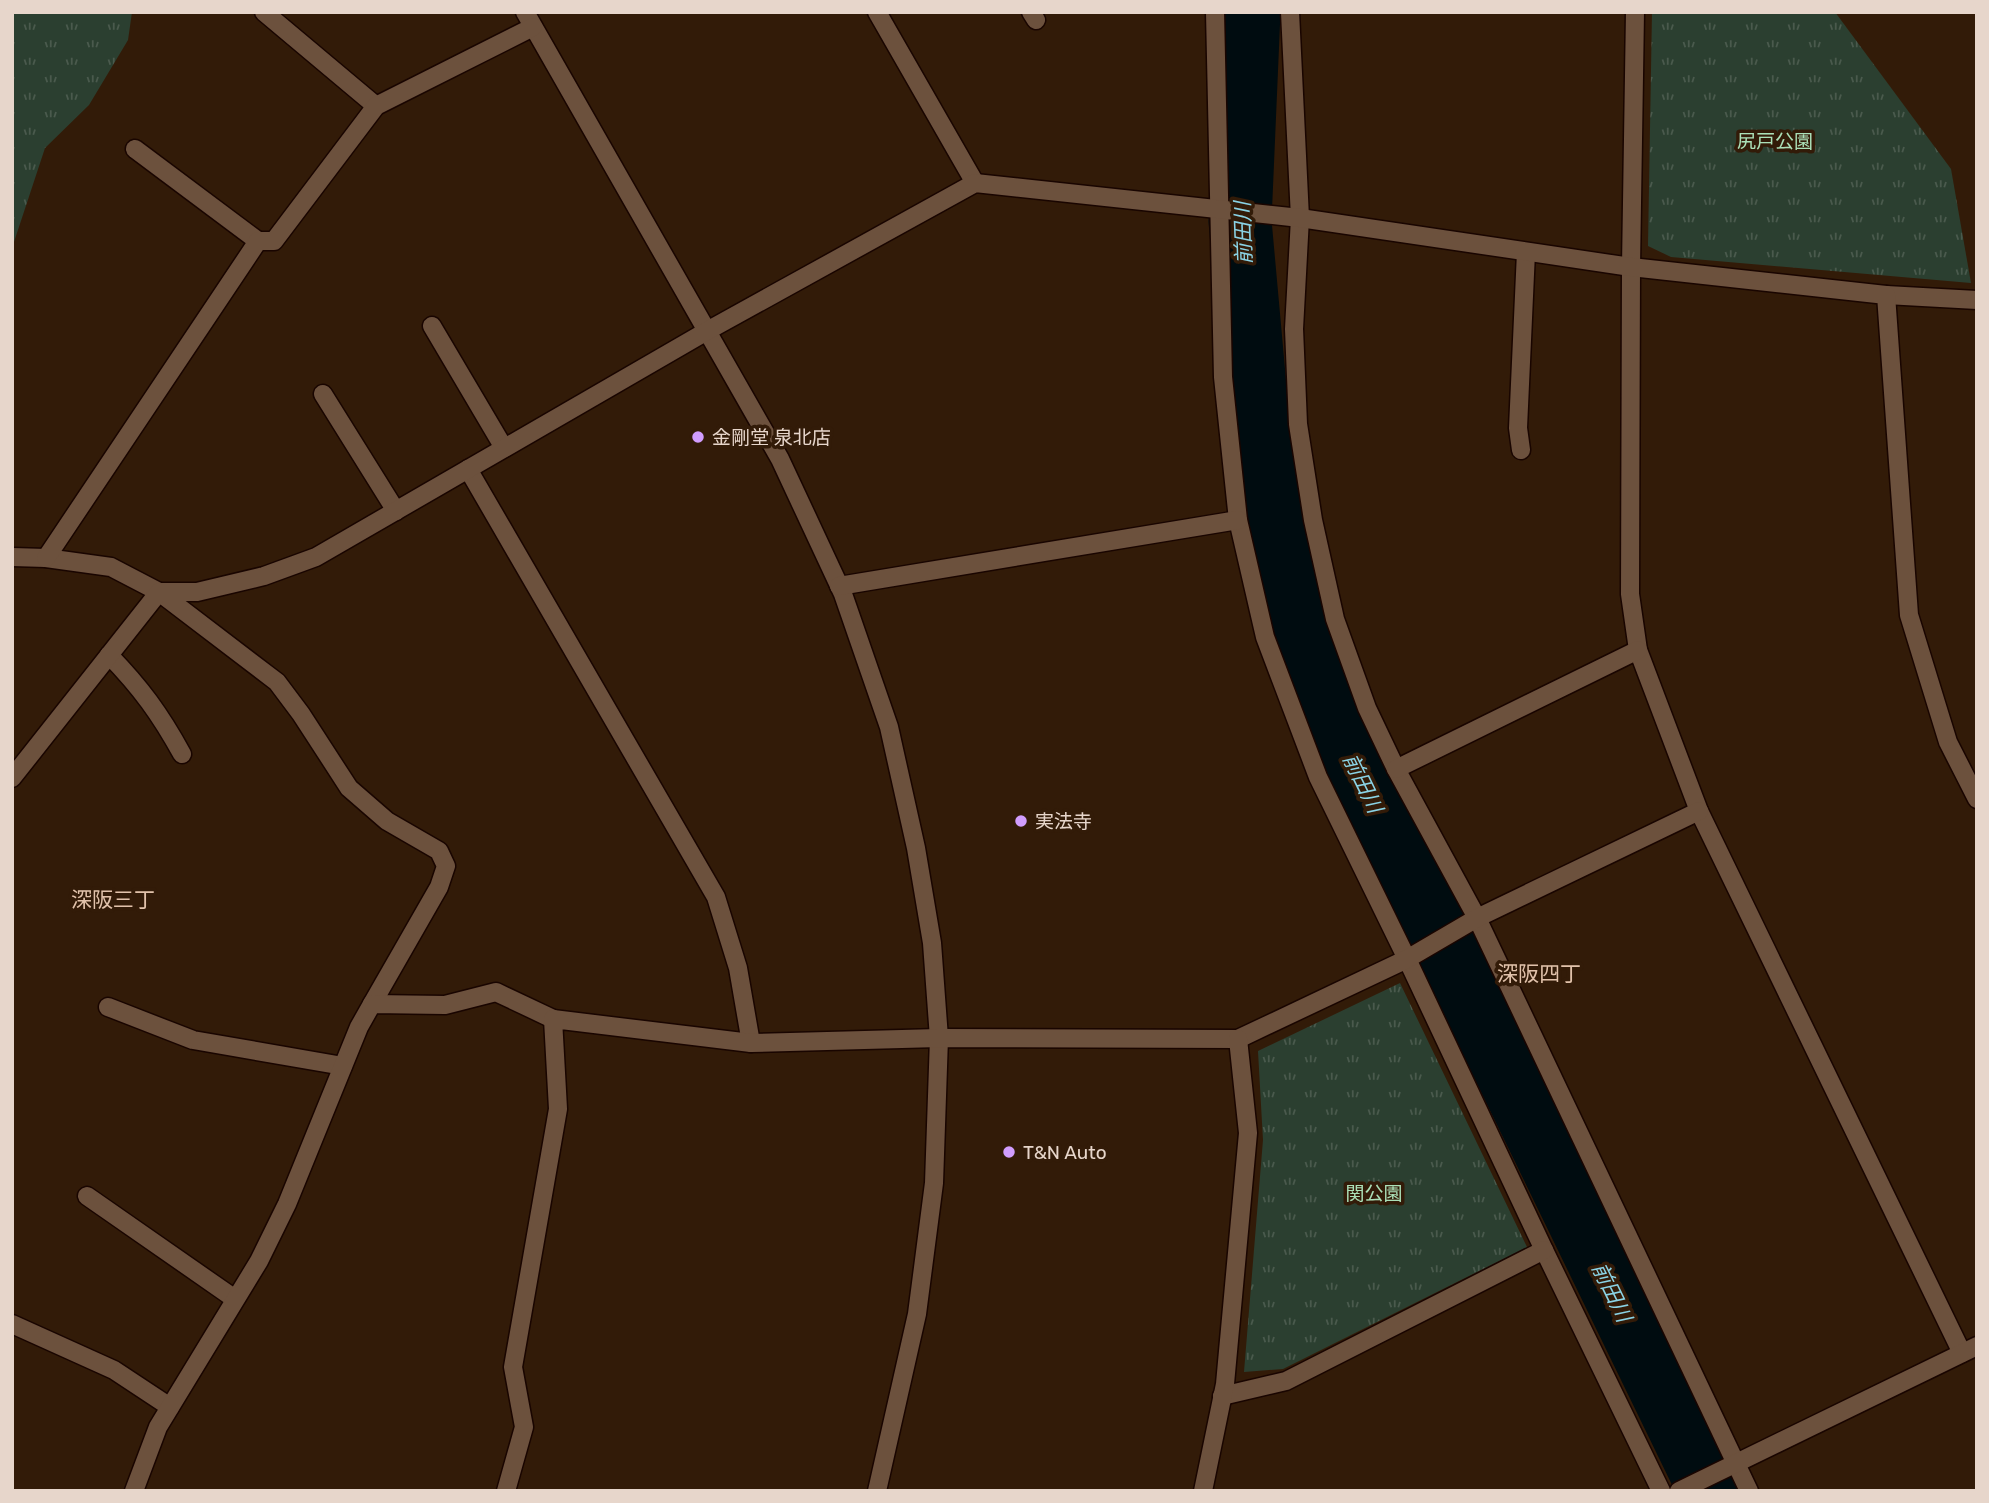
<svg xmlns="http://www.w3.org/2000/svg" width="1989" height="1503" viewBox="0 0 1989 1503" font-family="Rubik,'Noto Sans JP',sans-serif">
  <defs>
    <pattern id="park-tufts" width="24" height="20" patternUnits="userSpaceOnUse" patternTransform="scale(1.75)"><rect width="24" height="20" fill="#2b3f30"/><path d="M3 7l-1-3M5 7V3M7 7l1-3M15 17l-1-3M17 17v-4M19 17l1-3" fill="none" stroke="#4a5a4d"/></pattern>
  </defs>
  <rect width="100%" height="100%" fill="#321b08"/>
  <!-- park -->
  <g fill="url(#park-tufts)">
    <polygon points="12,12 132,12 128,40 89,105 45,148 12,248"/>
    <polygon points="1652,12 1835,12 1951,169 1971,283 1671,257 1648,246"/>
    <polygon points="1400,983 1527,1247 1283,1369 1244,1372 1263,1140 1258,1051"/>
  </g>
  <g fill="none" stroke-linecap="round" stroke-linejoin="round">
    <!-- river -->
    <polyline stroke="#000c10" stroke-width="63" points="1249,12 1240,221 1259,431 1289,585 1339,735 1429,913 1710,1491"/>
    <!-- minor casing -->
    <g stroke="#190500" stroke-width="21">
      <g id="minor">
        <polyline points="264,12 376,106"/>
        <polyline points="525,12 780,459 843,594 889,727 916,848 932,943 939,1038 934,1183 917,1314 877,1491"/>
        <polyline points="877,12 975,183"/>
        <polyline points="1031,12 1036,20"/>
        <polyline points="1215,12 1223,377 1238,520 1265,637 1318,777 1407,959 1544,1250 1661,1491"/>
        <polyline points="1290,12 1300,218 1294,329 1298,424 1313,520 1335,619 1367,708 1396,769 1477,918 1749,1491"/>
        <polyline points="1635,12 1631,267 1630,594 1638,650 1699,811 1962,1353"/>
        <polyline points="135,149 258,241"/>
        <polyline points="1886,295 1977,300"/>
        <polyline points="432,326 504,448"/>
        <polyline points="323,394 396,511"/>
        <polyline points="1521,450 1518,428 1526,252"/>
        <polyline points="468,469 716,897 738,968 751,1043"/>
        <polyline points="12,557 46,558 111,567 159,592 277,682 301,714 349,788 387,821 439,851 446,866 439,887 372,1004"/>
        <polyline points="46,558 258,241 274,241 376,106 533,27"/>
        <polyline points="839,586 1238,520"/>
        <path d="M109 655C141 688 160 714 182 754"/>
        <polyline points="1396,769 1638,650"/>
        <polyline points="12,778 159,592 197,592 264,576 316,557 707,331 975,183 1300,218 1631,267 1886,295 1909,615 1948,742 1977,799"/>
        <polyline points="108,1007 193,1040 343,1066"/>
        <polyline points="87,1196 235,1299"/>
        <polyline points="12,1324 114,1370 170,1407"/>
        <polyline points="1222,1396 1286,1381 1544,1250"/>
        <polyline points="134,1491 158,1427 259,1261 287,1204 359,1027 372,1004 445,1005 496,992 553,1019"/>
        <polyline points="506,1491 524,1427 513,1367 558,1109 553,1019 751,1043 939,1038 1238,1039 1407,959 1477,918 1699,811"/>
        <polyline points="1203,1491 1225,1384 1248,1133 1238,1039"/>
        <polyline points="1679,1491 1977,1346"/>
      </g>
    </g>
    <!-- minor -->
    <use href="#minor" stroke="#6c513d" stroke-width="18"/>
  </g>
  <!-- markers -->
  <g fill="#d19dfe" stroke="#321b08" stroke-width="2.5">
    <circle cx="698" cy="437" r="7"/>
    <circle cx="1021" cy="821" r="7"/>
    <circle cx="1009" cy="1152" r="7"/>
  </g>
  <g text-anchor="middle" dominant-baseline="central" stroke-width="7" stroke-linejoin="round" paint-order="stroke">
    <!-- park labels -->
    <g font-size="19" fill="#abe0b8" stroke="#321b08">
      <text x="1775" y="141">尻戸公園</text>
      <text x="1374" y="1193">関公園</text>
    </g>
    <!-- poi labels -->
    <g font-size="19" fill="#e7d6cb" stroke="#321b08" text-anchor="start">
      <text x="712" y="437">金剛堂 泉北店</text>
      <text x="1035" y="821">実法寺</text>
      <text x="1023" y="1152">T&amp;N Auto</text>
    </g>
    <!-- water labels -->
    <g font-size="21" font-style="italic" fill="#8ad3e5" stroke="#321b08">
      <text transform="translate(1243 233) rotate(-92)">前田川</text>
      <text transform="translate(1363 783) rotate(64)">前田川</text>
      <text transform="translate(1612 1292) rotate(64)">前田川</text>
    </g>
    <!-- neighbourhood labels -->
    <g font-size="21" fill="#e1c2ab" stroke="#321b08">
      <text x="113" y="899">深阪三丁</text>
      <text x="1539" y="973">深阪四丁</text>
    </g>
  </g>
  <!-- border -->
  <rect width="1989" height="1503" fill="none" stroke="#e7d6cb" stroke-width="28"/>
</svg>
